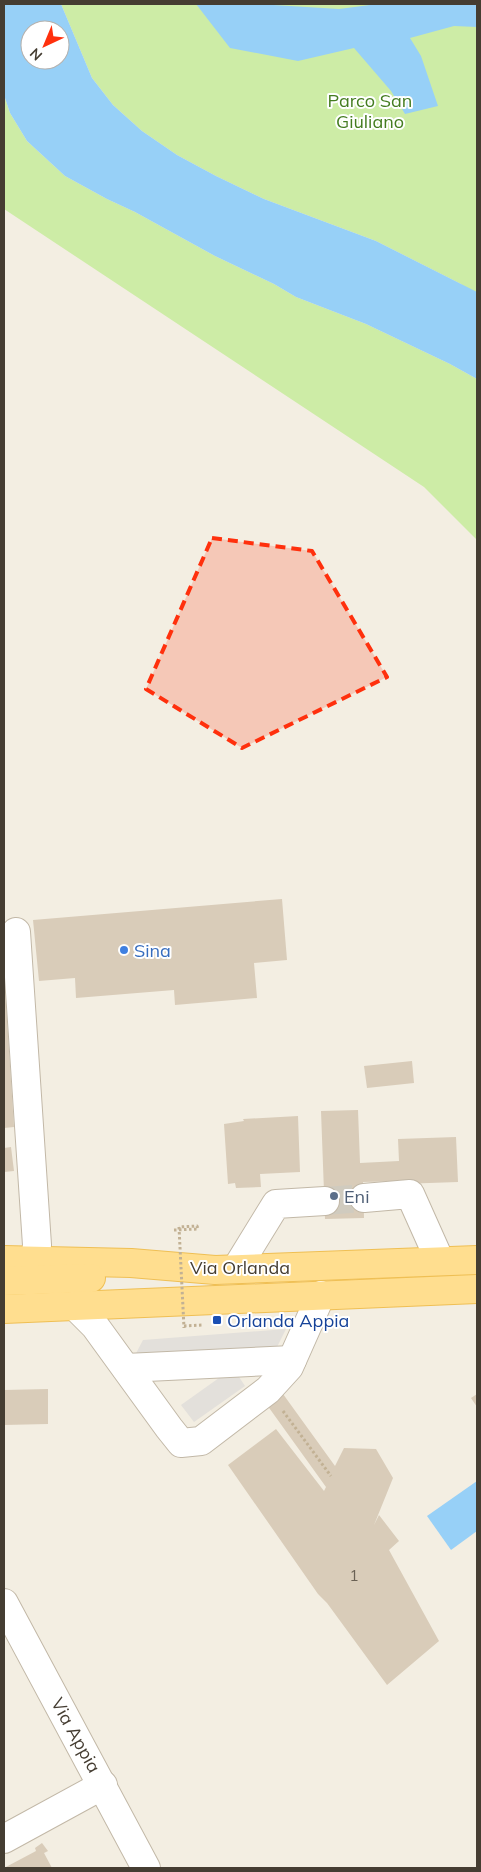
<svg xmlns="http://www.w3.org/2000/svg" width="481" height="1872" viewBox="0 0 481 1872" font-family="Mulish,sans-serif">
  <rect width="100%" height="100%" fill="#f3eee2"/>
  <!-- green -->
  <g fill="#cdeca6">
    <polygon points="61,4 477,4 477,297 461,284 376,241 264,199 216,176 177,155 142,131 113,105 92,78"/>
    <polygon points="4,95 10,113 27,141 65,176 107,199 135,212 215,256 274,284 296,297 366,324 450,364 477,379 477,540 424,487 4,209"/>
  </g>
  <!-- parking -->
  <g fill="#e3e0db">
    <polygon points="286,1329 273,1355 132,1361 143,1340"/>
    <polygon points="233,1368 245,1386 194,1422 181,1405"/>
  </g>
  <!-- water -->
  <g fill="#97d0f7" fill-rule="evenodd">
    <path d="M4 4H61L92 78 113 105 142 131 177 155 216 176 264 199 376 241 477 292V379L450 364 366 324 296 297 274 284 215 256 135 212 107 199 65 176 27 141 10 113 4 95ZM30 30H60V60H30Z"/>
    <polygon points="196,4 257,4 339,9 378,4 477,4 477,27 454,26 410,38 421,56 438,106 405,114 391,91 354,48 298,61 230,48"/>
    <polygon points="477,1481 477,1531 451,1550 427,1516"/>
  </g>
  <!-- building -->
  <g fill="#d9ccb9">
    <polygon points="282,899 287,960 254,963 257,998 175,1005 174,990 76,998 75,978 39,981 33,920"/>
    <polygon points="4,988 5,988 14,1127 4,1128"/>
    <polygon points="412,1061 414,1083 367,1088 364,1066"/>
    <polygon points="358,1110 360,1163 399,1161 398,1139 456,1137 458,1182 400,1184 400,1181 363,1182 364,1218 325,1219 321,1111"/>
    <polygon points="298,1116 300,1172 260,1174 261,1187 236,1188 235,1183 228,1184 224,1124 244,1121 243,1119"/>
    <polygon points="11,1147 14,1171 4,1172 4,1148"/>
    <polygon points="48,1389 48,1424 4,1425 4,1390"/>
    <polygon points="283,1394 335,1466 344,1448 376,1449 393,1478 374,1525 379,1515 399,1541 389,1550 439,1641 387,1685 327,1603 318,1594 228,1465 276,1429 324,1491 326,1487 267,1405"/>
    <polygon points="477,1394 477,1407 471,1398"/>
    <polygon points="42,1843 48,1851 44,1853 52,1868 4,1868 36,1851 35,1848"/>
  </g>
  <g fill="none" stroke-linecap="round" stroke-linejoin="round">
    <!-- minor-tunnel -->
    <polyline stroke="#d0cbbf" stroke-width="28" stroke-dasharray="28 14" stroke-linecap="butt" points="325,1201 364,1198"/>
    <!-- minor casing -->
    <g stroke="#c2b8a7" stroke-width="30">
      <g id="minor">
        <polyline points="16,932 37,1245 35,1260"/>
        <polyline points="364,1198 410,1194 440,1261"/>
        <polyline points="236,1269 276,1204 325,1201"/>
        <polyline points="75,1306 95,1326 169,1428 181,1443 201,1441 268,1390 289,1367 321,1295"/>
        <polyline points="126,1368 292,1360"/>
        <polyline points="4,1603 146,1868"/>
        <polyline points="4,1839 103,1785"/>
      </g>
    </g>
    <!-- major casing -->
    <g stroke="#efbf54" stroke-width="30">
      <g id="major">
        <polyline points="4,1260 131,1263 215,1270 477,1260"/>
        <polyline points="4,1281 91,1278"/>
        <polyline points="4,1309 477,1289"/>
      </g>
    </g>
    <!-- path -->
    <g stroke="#c2b194" stroke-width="3" stroke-dasharray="2.5 2.5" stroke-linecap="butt">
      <polyline points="174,1230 198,1229 197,1226 179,1227"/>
      <polyline points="283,1411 331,1476"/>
    </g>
    <!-- minor -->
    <use href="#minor" stroke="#fff" stroke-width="28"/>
    <!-- major -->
    <use href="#major" stroke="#ffde8f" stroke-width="28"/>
    <!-- path-bridge -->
    <g stroke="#c2b194" stroke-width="3" stroke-dasharray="2.5 2.5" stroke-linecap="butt">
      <polyline points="179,1227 184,1328"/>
      <polyline points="184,1326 202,1325"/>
    </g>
  </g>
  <!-- marked area -->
  <path fill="#ff300d" fill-opacity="0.2" stroke="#ff300d" stroke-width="4" stroke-dasharray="10 6" stroke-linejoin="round" d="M212 538 312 551 387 677 242 748 146 689Z"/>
  <!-- markers -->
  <circle fill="#3f7fe0" stroke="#fff" stroke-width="2" cx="124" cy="950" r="5"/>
  <circle fill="#5c6f8a" stroke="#fff" stroke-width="2" cx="334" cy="1196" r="5"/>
  <rect fill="#1a4fb4" stroke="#fff" stroke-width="2" x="212" y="1315" width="10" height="10" rx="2.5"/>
  <g text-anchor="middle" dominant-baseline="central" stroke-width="4" stroke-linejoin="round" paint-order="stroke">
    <!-- number labels -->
    <g font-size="15" fill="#6a6154">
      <text x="354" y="1575">1</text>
    </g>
    <!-- park labels -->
    <g font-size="18" fill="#447c20" stroke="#fff">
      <text x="370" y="100">Parco San<tspan x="370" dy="21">Giuliano</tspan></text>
    </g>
    <!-- shop labels -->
    <g font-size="18" fill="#366cbe" stroke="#fff" text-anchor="start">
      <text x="134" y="950">Sina</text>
    </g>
    <!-- service labels -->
    <g font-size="18" fill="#4e5e75" stroke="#fff" text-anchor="start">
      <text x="344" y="1196">Eni</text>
    </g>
    <!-- street labels -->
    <g font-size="18" fill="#453d32" stroke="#fff">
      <text x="240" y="1267">Via Orlanda</text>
      <text transform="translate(76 1735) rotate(61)">Via Appia</text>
    </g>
    <!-- transit labels -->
    <g font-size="18" fill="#164399" stroke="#fff" text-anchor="start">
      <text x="227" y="1320">Orlanda Appia</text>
    </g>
  </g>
  <!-- border -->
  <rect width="481" height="1872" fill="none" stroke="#453d32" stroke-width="10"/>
  <!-- north arrow -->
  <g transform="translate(45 45) rotate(224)"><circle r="24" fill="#ffffff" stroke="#b5b1ad"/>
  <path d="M0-4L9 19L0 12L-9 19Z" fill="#ff300d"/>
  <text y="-8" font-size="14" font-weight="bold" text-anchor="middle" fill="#453d32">N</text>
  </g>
</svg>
